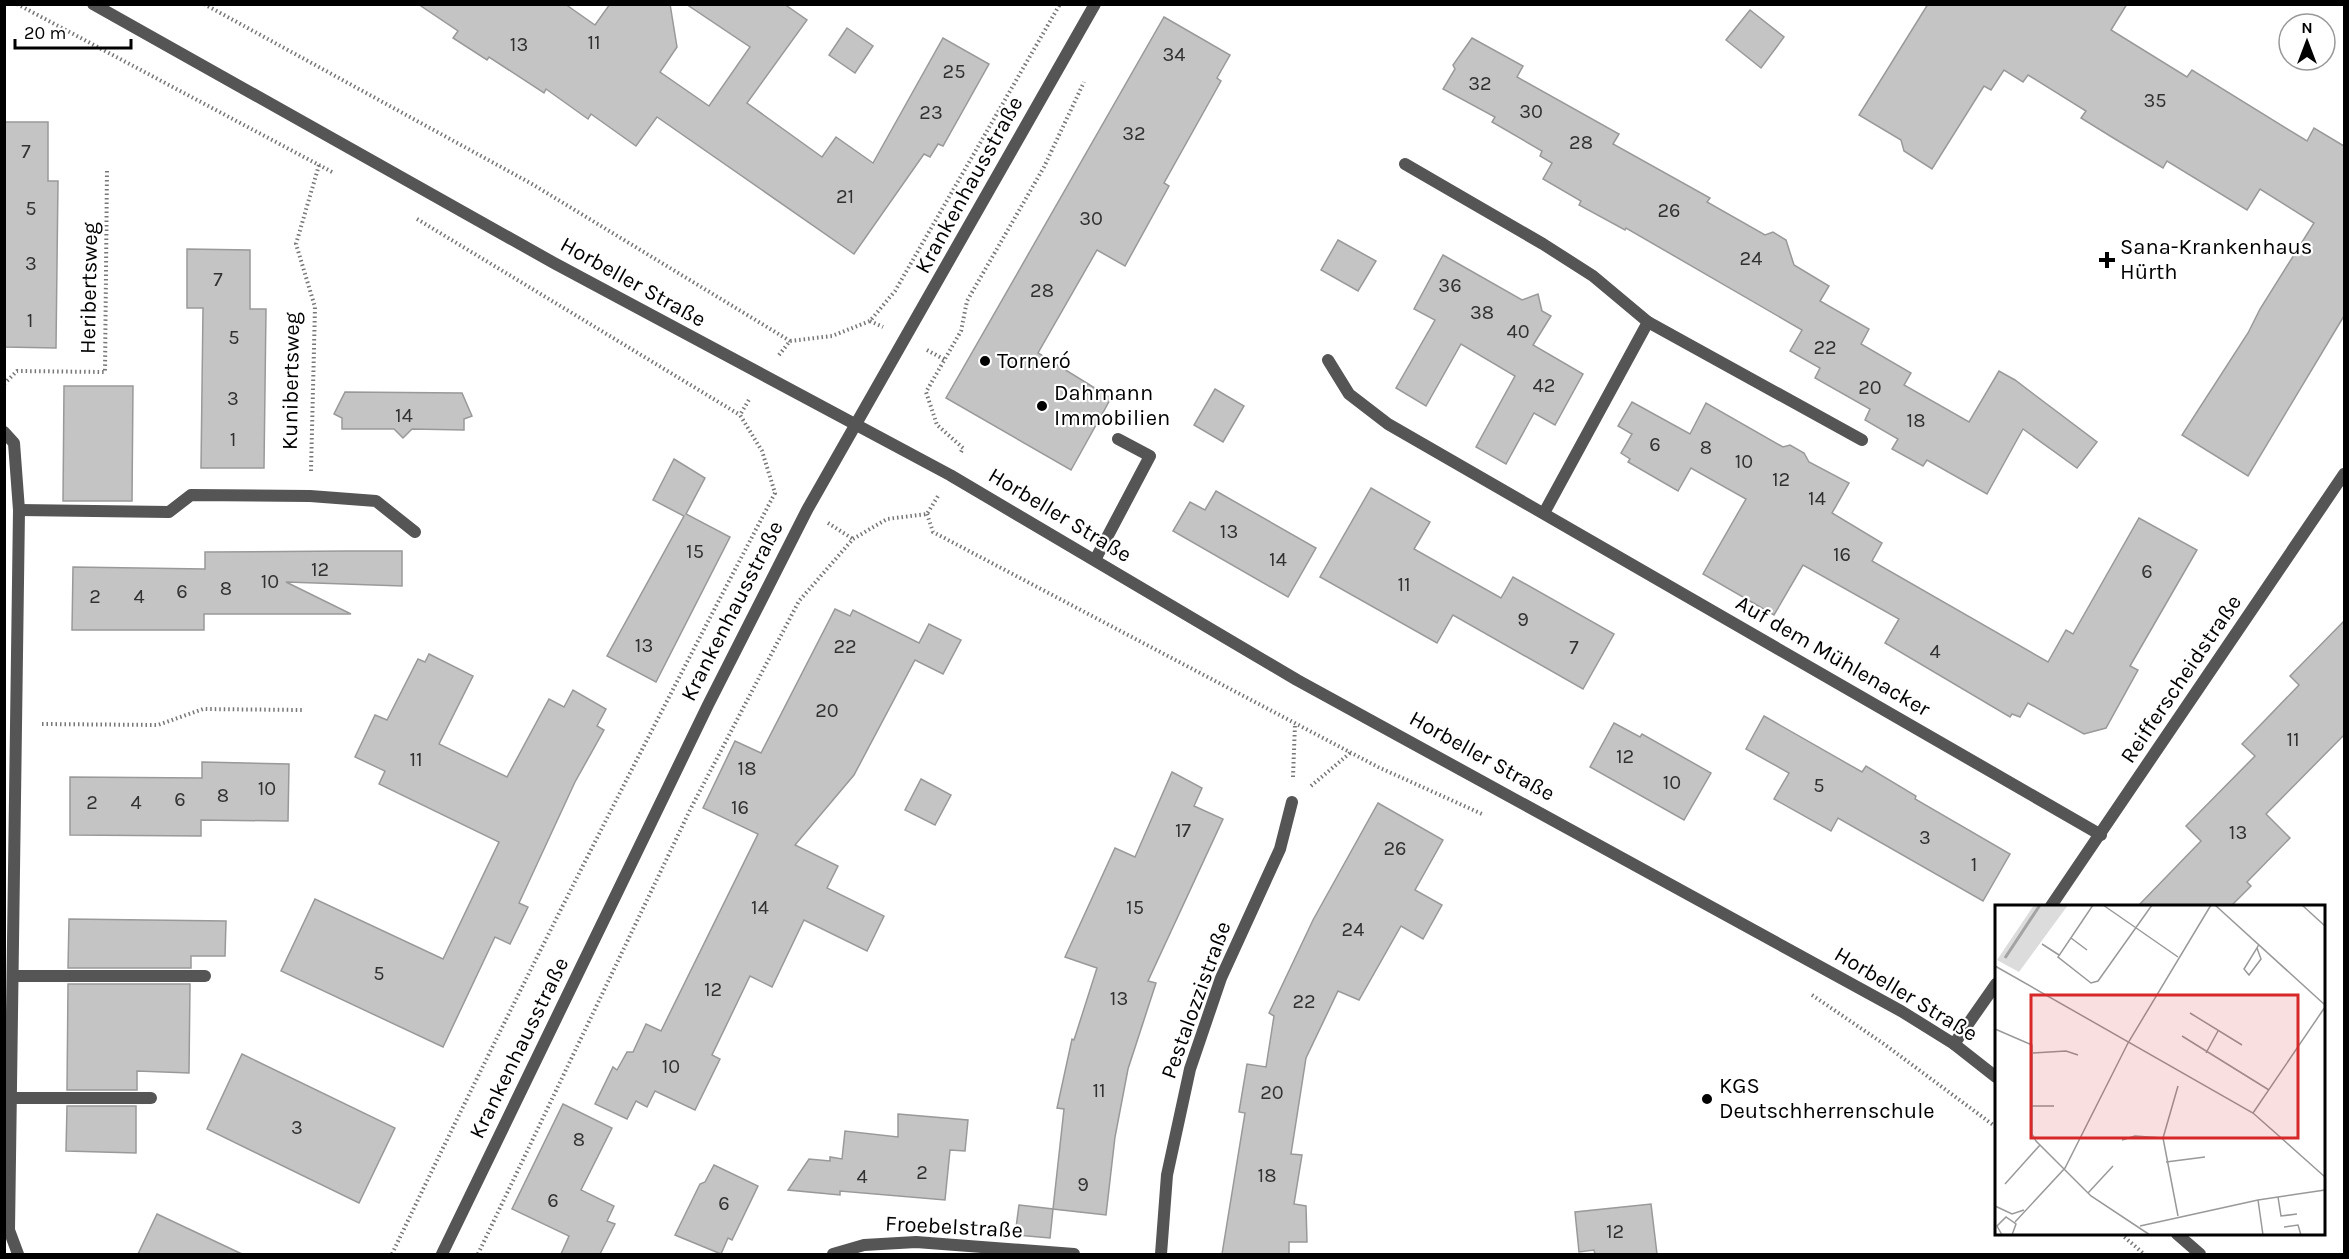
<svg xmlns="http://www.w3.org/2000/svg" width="2349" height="1259" viewBox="0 0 2349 1259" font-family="Karla,sans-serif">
  <rect width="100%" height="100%" fill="#fff"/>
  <!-- building -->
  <g fill="#c4c4c4" stroke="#999" stroke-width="1.5">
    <polygon points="418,4 565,4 595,25 610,4 670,4 677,47 660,72 709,106 750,47 686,4 784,4 807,20 747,103 822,157 836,137 873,163 943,38 989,64 943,146 938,144 930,157 924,154 854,254 657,117 636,146 591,114 588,119 546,89 544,93 489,57 487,60 453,38 458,31"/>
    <polygon points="1928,4 2127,4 2111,30 2187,77 2192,70 2307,141 2314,128 2344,146 2344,316 2248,476 2182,435 2248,333 2260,309 2314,223 2260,189 2247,210 2167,161 2163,168 2115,139 2081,118 2086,111 2028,75 2023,82 2004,70 1991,90 1984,86 1932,169 1904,151 1901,140 1859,115"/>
    <polygon points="1750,10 1784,37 1761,68 1726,40"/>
    <polygon points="1164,17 1230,55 1217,78 1221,81 1164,183 1169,186 1125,266 1097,250 1038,353 1111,398 1071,470 946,398"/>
    <polygon points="847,28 873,46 855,73 829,55"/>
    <polygon points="1472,38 1523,66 1517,77 1619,134 1613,144 1710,198 1707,202 1765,235 1773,232 1786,240 1794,265 1829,286 1820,301 1869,329 1861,344 1911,373 1904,385 1969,422 1999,371 2015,380 2097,442 2077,468 2023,429 1987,494 1927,460 1923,466 1892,449 1898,439 1865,420 1870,409 1815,378 1820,368 1790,351 1802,330 1626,228 1625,230 1579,205 1581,201 1543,179 1552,163 1540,156 1542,151 1492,122 1495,117 1443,89 1455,69 1453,65"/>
    <polygon points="4,122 48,122 48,181 58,181 56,348 4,347"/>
    <polygon points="1338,240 1376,261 1358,291 1321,270"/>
    <polygon points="187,249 250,250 250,309 266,309 264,468 201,468 203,308 187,308"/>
    <polygon points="1443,255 1522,300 1538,294 1542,311 1551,316 1533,345 1583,374 1555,425 1534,413 1506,464 1476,447 1515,376 1461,344 1426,406 1396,388 1435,320 1414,309"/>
    <polygon points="64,386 133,386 132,501 63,501"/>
    <polygon points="1215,389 1244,406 1223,442 1194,425"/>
    <polygon points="345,392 462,393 472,416 464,419 464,430 412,429 403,438 394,429 342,429 342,418 334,414"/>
    <polygon points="1632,402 1690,434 1706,403 1783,447 1790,445 1804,453 1809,462 1849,483 1832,513 1882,543 1872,561 2048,662 2066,630 2073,634 2139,518 2197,550 2130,666 2138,670 2106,728 2084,734 2028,703 2020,717 2012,714 2010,717 1885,643 1899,619 1803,565 1774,615 1703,574 1746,499 1691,468 1678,491 1628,462 1630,459 1621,453 1632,434 1618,426"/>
    <polygon points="674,459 705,478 686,514 730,537 656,682 607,656 684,516 653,500"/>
    <polygon points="1371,488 1430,522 1414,549 1501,598 1513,577 1614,634 1583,689 1453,615 1437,643 1320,577"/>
    <polygon points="1216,491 1316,548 1288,597 1173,531 1190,502 1205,510"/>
    <polygon points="347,551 402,551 402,586 286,582 351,614 204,614 204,630 72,630 73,567 205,569 205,552"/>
    <polygon points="835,609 850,616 853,610 919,643 929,624 961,640 943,674 915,660 854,775 795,845 838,866 827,888 884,916 867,951 804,920 772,987 750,976 712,1055 720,1059 695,1110 655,1091 647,1107 636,1101 627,1119 595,1104 613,1067 617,1070 627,1052 633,1052 646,1024 661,1031 758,834 703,808 735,741 761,753"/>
    <polygon points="2344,621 2344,735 2266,814 2290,838 2247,882 2251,886 2231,906 2138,906 2201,841 2186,826 2255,756 2242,744 2299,685 2290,676"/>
    <polygon points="429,654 473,676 439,744 507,777 549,699 564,707 573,690 606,709 597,726 604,730 575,782 519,903 528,907 510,944 495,937 443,1047 281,971 315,899 443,959 499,842 379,784 385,771 355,757 375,715 387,720 418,659 425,662"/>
    <polygon points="1764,716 1862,772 1866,766 1916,796 1915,799 2010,854 1983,901 1838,818 1831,831 1774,799 1789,773 1746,749"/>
    <polygon points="1614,723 1640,737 1642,734 1711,773 1684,820 1590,767"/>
    <polygon points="202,762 289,764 288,821 201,820 201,836 70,835 70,777 202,778"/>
    <polygon points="1172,772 1202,788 1194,806 1223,819 1148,981 1156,983 1128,1069 1115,1137 1106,1215 1053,1209 1064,1109 1057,1108 1072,1039 1074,1040 1097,968 1065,957 1115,848 1135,857"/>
    <polygon points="921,779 951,795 935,825 905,810"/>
    <polygon points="1378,803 1443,840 1415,890 1442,905 1423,939 1401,926 1359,1000 1338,991 1306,1058 1291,1154 1302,1155 1294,1204 1306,1206 1307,1242 1289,1242 1289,1254 1222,1254 1245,1113 1239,1112 1247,1064 1266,1067 1274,1016 1269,1013 1313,920"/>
    <polygon points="69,919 226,921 225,956 191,956 191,968 68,968"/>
    <polygon points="68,984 190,984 189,1073 137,1071 137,1090 67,1090"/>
    <polygon points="242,1054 395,1128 359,1203 207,1129"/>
    <polygon points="563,1104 612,1128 581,1190 614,1206 607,1221 615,1224 600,1254 561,1254 569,1236 512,1209"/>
    <polygon points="67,1106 136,1106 136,1153 66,1151"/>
    <polygon points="898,1114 968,1120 965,1151 950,1150 945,1200 840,1191 840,1195 788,1190 809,1159 830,1161 830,1157 842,1159 845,1131 898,1137"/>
    <polygon points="714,1165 758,1186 732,1240 728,1238 721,1254 675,1235 700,1184 705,1182"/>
    <polygon points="1651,1204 1657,1254 1595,1254 1594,1250 1579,1252 1575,1212"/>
    <polygon points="1019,1205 1053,1209 1050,1238 1015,1235"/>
    <polygon points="157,1214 242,1254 138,1254"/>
  </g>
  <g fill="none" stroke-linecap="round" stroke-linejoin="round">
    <!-- path -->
    <g stroke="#777" stroke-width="4" stroke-dasharray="1.5 3" stroke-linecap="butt">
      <polyline points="17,4 334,173"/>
      <polyline points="204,4 532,184 790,341"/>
      <polyline points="417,219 740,415"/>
      <polyline points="870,321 883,327"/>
      <polyline points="927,350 945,360"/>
      <polyline points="779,355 790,341 832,336 870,321 895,291 1060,4"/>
      <polyline points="4,384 17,371 105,372 107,170"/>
      <polyline points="961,452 963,448 937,425 926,392 961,331 967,301 1044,167 1084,82"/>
      <polyline points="311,471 315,307 296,244 319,165"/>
      <polyline points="927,514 933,532 1378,767 1482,814"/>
      <polyline points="828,523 853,539"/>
      <polyline points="42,724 158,725 203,709 302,710"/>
      <polyline points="1293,777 1295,724"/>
      <polyline points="1311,786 1350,753"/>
      <polyline points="1812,995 1884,1044 1996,1127"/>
      <polyline points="2121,1234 2144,1254"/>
      <path d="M392 1254C514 998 643 745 775 493L762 451 740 415 750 398"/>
      <polyline points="478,1254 690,810 799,601 853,539 887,519 927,514 938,496"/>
    </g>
    <!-- service -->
    <g stroke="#555" stroke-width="12">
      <polyline points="1405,164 1543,244 1593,276 1648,322 1862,440"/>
      <polyline points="19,510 169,512 191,495 310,496 376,501 415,532"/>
      <polyline points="1095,560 1150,456 1118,439"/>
      <polyline points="14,976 205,976"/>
      <polyline points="10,1098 151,1098"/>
    </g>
    <!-- minor -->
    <g stroke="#555" stroke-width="12">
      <polyline points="1328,360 1349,394 1388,424 2101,835"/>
      <polyline points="4,432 14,443 19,510 9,1230 18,1254"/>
      <polyline points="1544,513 1648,322"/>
      <polyline points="2051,906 2344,474"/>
      <polyline points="1954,1044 1996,984"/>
      <polyline points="833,1254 864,1245 916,1242 1074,1254"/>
      <polyline points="1161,1254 1167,1175 1190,1069 1221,978 1280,849 1292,802"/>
    </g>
    <!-- tertiary -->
    <g stroke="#555" stroke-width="12">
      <polyline points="93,4 554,263 950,475 1297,680 1901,1011 1954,1044 1996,1077"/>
      <polyline points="2177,1234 2200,1254"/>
      <polyline points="442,1254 708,705 807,510 1095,4"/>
    </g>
  </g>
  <!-- markers -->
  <g fill="#000" stroke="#fff" stroke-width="2">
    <path d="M2104 251h6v6h6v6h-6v6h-6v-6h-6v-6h6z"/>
    <circle cx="985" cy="361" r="6"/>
    <circle cx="1042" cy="406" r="6"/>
    <circle cx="1707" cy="1099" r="6"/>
  </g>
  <g text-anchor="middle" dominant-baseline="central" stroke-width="4.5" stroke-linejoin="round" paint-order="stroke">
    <!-- number labels -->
    <g font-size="20" fill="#313131">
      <text x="594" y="42">11</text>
      <text x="519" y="44">13</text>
      <text x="1174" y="54">34</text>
      <text x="954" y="71">25</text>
      <text x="1480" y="83">32</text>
      <text x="2155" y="100">35</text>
      <text x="1531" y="111">30</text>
      <text x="931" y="112">23</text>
      <text x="1134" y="133">32</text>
      <text x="1581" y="142">28</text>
      <text x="26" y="151">7</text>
      <text x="845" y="196">21</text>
      <text x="31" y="208">5</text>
      <text x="1669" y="210">26</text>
      <text x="1091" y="218">30</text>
      <text x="1751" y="258">24</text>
      <text x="31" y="263">3</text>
      <text x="218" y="279">7</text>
      <text x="1450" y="285">36</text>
      <text x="1042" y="290">28</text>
      <text x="1482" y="312">38</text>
      <text x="30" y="320">1</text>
      <text x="1518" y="331">40</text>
      <text x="234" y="337">5</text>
      <text x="1825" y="347">22</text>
      <text x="1544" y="385">42</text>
      <text x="1870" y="387">20</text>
      <text x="233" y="398">3</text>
      <text x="404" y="415">14</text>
      <text x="1916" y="420">18</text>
      <text x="233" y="439">1</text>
      <text x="1655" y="444">6</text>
      <text x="1706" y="447">8</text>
      <text x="1744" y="461">10</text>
      <text x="1781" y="479">12</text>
      <text x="1817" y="498">14</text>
      <text x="1229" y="531">13</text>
      <text x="695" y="551">15</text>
      <text x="1842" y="554">16</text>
      <text x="1278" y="559">14</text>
      <text x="320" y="569">12</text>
      <text x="2147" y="571">6</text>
      <text x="270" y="581">10</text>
      <text x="1404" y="584">11</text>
      <text x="226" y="588">8</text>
      <text x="182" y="591">6</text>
      <text x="95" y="596">2</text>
      <text x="139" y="596">4</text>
      <text x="1523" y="619">9</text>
      <text x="644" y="645">13</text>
      <text x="845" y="646">22</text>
      <text x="1574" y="647">7</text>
      <text x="1935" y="651">4</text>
      <text x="827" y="710">20</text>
      <text x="2293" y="739">11</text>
      <text x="1625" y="756">12</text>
      <text x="416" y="759">11</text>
      <text x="747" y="768">18</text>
      <text x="1672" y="782">10</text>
      <text x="1819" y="785">5</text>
      <text x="267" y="788">10</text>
      <text x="223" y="795">8</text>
      <text x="180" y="799">6</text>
      <text x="92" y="802">2</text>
      <text x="136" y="802">4</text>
      <text x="740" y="807">16</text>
      <text x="1183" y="830">17</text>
      <text x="2238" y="832">13</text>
      <text x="1925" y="837">3</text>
      <text x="1395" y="848">26</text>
      <text x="1974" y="864">1</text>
      <text x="760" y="907">14</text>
      <text x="1135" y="907">15</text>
      <text x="1353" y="929">24</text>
      <text x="379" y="973">5</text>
      <text x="713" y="989">12</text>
      <text x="1119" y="998">13</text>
      <text x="1304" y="1001">22</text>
      <text x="671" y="1066">10</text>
      <text x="1099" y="1090">11</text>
      <text x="1272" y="1092">20</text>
      <text x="297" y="1127">3</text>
      <text x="579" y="1139">8</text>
      <text x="922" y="1172">2</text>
      <text x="1267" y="1175">18</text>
      <text x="862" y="1176">4</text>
      <text x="1083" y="1184">9</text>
      <text x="553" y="1200">6</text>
      <text x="724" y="1203">6</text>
      <text x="1615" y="1231">12</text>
    </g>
    <!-- street labels -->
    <g font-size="22" fill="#000" stroke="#fff">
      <text transform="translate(969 185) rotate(-61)">Krankenhausstraße</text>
      <text transform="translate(633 282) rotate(29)">Horbeller Straße</text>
      <text transform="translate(89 288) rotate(-89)">Heribertsweg</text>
      <text transform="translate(291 381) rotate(-89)">Kunibertsweg</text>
      <text transform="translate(1060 515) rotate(31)">Horbeller Straße</text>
      <text transform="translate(732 611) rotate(-63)">Krankenhausstraße</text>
      <text transform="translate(1833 656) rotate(30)">Auf dem Mühlenacker</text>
      <text transform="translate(2181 679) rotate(-56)">Reifferscheidstraße</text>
      <text transform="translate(1482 756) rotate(29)">Horbeller Straße</text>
      <text transform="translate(1906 994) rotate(31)">Horbeller Straße</text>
      <text transform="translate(1196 1000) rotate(-70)">Pestalozzistraße</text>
      <text transform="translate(519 1048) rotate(-64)">Krankenhausstraße</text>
      <text transform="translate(954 1227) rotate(3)">Froebelstraße</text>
    </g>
    <!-- poi labels -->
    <g font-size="22" fill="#000" stroke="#fff" text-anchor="start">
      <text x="2120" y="247">Sana-Krankenhaus<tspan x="2120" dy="25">Hürth</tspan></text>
      <text x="997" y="361">Torneró</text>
      <text x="1054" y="393">Dahmann<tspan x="1054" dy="25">Immobilien</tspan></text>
      <text x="1719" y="1086">KGS<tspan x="1719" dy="25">Deutschherrenschule</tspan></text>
    </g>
  </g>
  <!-- overview -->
  <g transform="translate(1995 905)">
    <rect width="330" height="330" fill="#fff"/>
    <path d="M39 0H73L24 67 2 55Z" fill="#dcdcdc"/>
    <path fill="none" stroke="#a3a3a3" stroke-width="3" d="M10 53 45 0"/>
    <path fill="none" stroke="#999" stroke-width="1.5" d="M98 0 63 52 96 78 103 76 157 0M108 0 183 52M220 0 330 100M307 0 330 21M76 33 92 45M47 39 64 50M262 43 266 54 254 70 249 64 262 43 264 39M0 61 258 208 330 272M195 108 247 140M0 124 37 140V229L41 236 96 291 155 330M187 131 274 185M38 148 71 146 83 150M211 148 223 126M183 181 168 233 183 311M37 201H59M258 208 330 102M127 235 140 231 168 233M171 257 210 252M10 279 45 240M93 288 118 261M283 292 286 311 302 309M263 295 268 330M0 301 17 309 29 305M20 317 70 263 133 138 216 0M145 321 263 295 330 285M289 322 303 320 306 330M7 330 2 321 11 312 21 319 17 330"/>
    <path fill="#d62828" fill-opacity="0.15" stroke="#d62828" stroke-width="3" d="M36 90H303V233H36Z"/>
    <rect width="330" height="330" fill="none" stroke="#000" stroke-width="3"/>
  </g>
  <!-- border -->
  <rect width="2349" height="1259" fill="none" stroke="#000000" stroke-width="12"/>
  <!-- north arrow -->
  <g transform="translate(2307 42)"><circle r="28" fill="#ffffff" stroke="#999999" stroke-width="1.5"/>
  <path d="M0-4.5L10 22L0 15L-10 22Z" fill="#000000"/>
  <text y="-9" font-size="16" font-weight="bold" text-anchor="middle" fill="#000000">N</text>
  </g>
  <!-- scale -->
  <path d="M15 39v9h116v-9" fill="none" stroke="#000000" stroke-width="3"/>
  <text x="24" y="39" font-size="18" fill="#000000" stroke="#ffffff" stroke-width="4.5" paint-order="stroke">20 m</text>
</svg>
